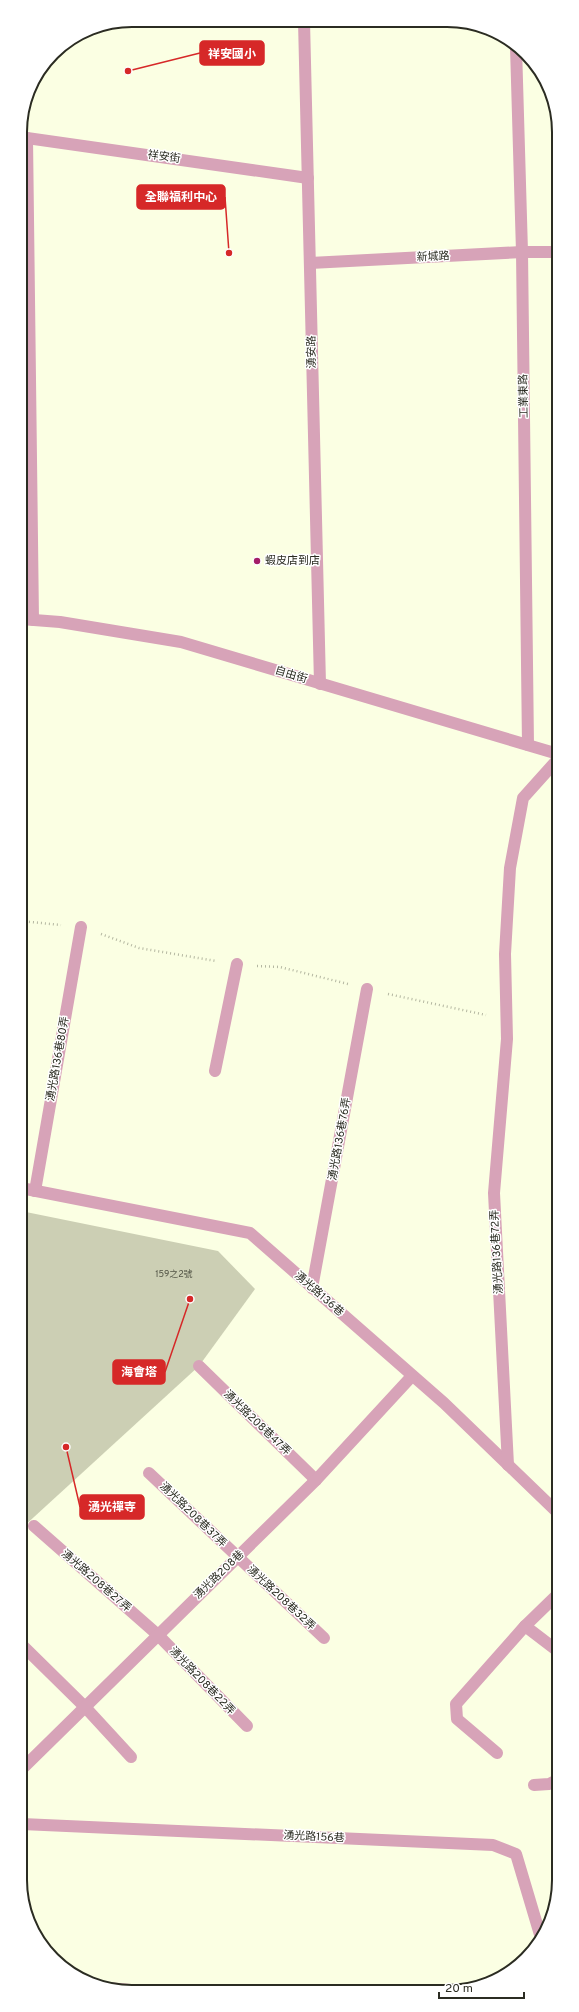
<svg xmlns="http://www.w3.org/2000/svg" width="579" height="2012" viewBox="0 0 579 2012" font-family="Overpass,'Noto Sans TC',sans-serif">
  <rect width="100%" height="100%" fill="#fbffe3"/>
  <!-- building -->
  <polygon fill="#cccfb4" points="21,1211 218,1251 255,1289 199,1366 22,1528"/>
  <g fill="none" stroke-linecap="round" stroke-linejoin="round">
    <!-- path -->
    <g stroke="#b4b7a1" stroke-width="2.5" stroke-dasharray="1 3" stroke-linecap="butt">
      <polyline points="21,921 61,925"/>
      <polyline points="101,934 139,948 216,961"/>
      <polyline points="257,966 280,967 348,984"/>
      <polyline points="388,994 486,1015"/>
    </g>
    <!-- minor -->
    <g stroke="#d7a3b8" stroke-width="12">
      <polyline points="304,21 320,684"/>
      <polyline points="516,47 522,252 528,745"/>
      <polyline points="20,137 308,178"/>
      <polyline points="27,138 33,620"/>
      <polyline points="310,263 522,252 557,252"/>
      <polyline points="21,619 60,622 181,642 558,754"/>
      <polyline points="215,1071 237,964"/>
      <polyline points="21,1188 250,1233 444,1403 558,1513"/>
      <polyline points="35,1191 81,927"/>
      <polyline points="312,1288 367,989"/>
      <polyline points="199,1366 316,1480"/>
      <polyline points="508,1465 494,1193 507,1039 505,954 510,868 523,798 558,759"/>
      <polyline points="149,1473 324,1638"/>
      <polyline points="34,1526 158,1635 247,1726"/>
      <polyline points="525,1626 559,1652"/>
      <polyline points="22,1645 85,1707 131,1757"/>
      <polyline points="497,1753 457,1719 456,1704 525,1626 558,1594"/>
      <polyline points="22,1769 316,1480 412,1376"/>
      <polyline points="534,1785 549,1784 559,1779"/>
      <polyline points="22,1824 493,1845 516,1854 541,1938"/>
      <polyline points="107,1988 130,1990"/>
    </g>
  </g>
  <!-- markers -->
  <circle fill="#a31d68" stroke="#fff" stroke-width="1.5" cx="257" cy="561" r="4"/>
  <g text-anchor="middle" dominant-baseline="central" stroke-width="3" stroke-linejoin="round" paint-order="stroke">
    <!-- number labels -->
    <g font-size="9" fill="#535546">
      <text x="174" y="1274">159之2號</text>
    </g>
    <!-- street labels -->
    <g font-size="11" fill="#2b2c22" stroke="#fff">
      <text transform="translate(164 157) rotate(8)">祥安街</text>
      <text transform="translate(433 257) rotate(-3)">新城路</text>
      <text transform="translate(312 352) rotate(-91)">湧安路</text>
      <text transform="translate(524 396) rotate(-91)">工業東路</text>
      <text transform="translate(291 675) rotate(17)">自由街</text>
      <text transform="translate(58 1059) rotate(-80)">湧光路136巷80弄</text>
      <text transform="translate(340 1139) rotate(-80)">湧光路136巷76弄</text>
      <text transform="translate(497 1252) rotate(-93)">湧光路136巷72弄</text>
      <text transform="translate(319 1294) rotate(41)">湧光路136巷</text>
      <text transform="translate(257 1423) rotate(44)">湧光路208巷47弄</text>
      <text transform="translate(193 1515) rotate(44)">湧光路208巷37弄</text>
      <text transform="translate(219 1575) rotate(-44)">湧光路208巷</text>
      <text transform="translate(96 1581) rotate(41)">湧光路208巷27弄</text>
      <text transform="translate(281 1598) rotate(43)">湧光路208巷32弄</text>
      <text transform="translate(202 1681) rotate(46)">湧光路208巷22弄</text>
      <text transform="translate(314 1837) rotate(3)">湧光路156巷</text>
    </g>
    <!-- poi labels -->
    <g font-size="11" fill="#2b2c22" stroke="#fff" text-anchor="start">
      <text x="265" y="561">蝦皮店到店</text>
    </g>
  </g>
  <!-- crop -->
  <path d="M0 0H579V2012H0ZM132 27H447A105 105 0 0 1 552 132V1880A105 105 0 0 1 447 1985H132A105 105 0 0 1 27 1880V132A105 105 0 0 1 132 27Z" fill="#fff" fill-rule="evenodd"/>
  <path fill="none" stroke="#2b2c22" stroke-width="2" d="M132 27H447A105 105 0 0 1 552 132V1880A105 105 0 0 1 447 1985H132A105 105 0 0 1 27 1880V132A105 105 0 0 1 132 27Z"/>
  <!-- callouts -->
  <path fill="none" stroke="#d62828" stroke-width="1.5" d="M128 71L200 53M229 253L225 197M190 1299L165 1372M66 1447L80 1507"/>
  <g fill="#d62828" stroke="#fff" stroke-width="1.5">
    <circle cx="128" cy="71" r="4"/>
    <circle cx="229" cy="253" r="4"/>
    <circle cx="190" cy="1299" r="4"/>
    <circle cx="66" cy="1447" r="4"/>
  </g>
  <g fill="#d62828" stroke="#d62828" stroke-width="1.5">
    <rect x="200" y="41" width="64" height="24" rx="4"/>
    <rect x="137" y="185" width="88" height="24" rx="4"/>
    <rect x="113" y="1360" width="52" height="24" rx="4"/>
    <rect x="80" y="1495" width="64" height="24" rx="4"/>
  </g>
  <g font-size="12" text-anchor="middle" font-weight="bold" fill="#fff">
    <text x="232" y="58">祥安國小</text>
    <text x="181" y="201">全聯福利中心</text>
    <text x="139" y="1376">海會塔</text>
    <text x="112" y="1511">湧光禪寺</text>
  </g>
  <!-- scale -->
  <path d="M439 1992v6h85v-6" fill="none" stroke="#2b2c22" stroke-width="2"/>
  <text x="445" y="1992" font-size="12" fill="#2b2c22" stroke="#ffffff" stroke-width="3" paint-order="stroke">20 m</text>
</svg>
